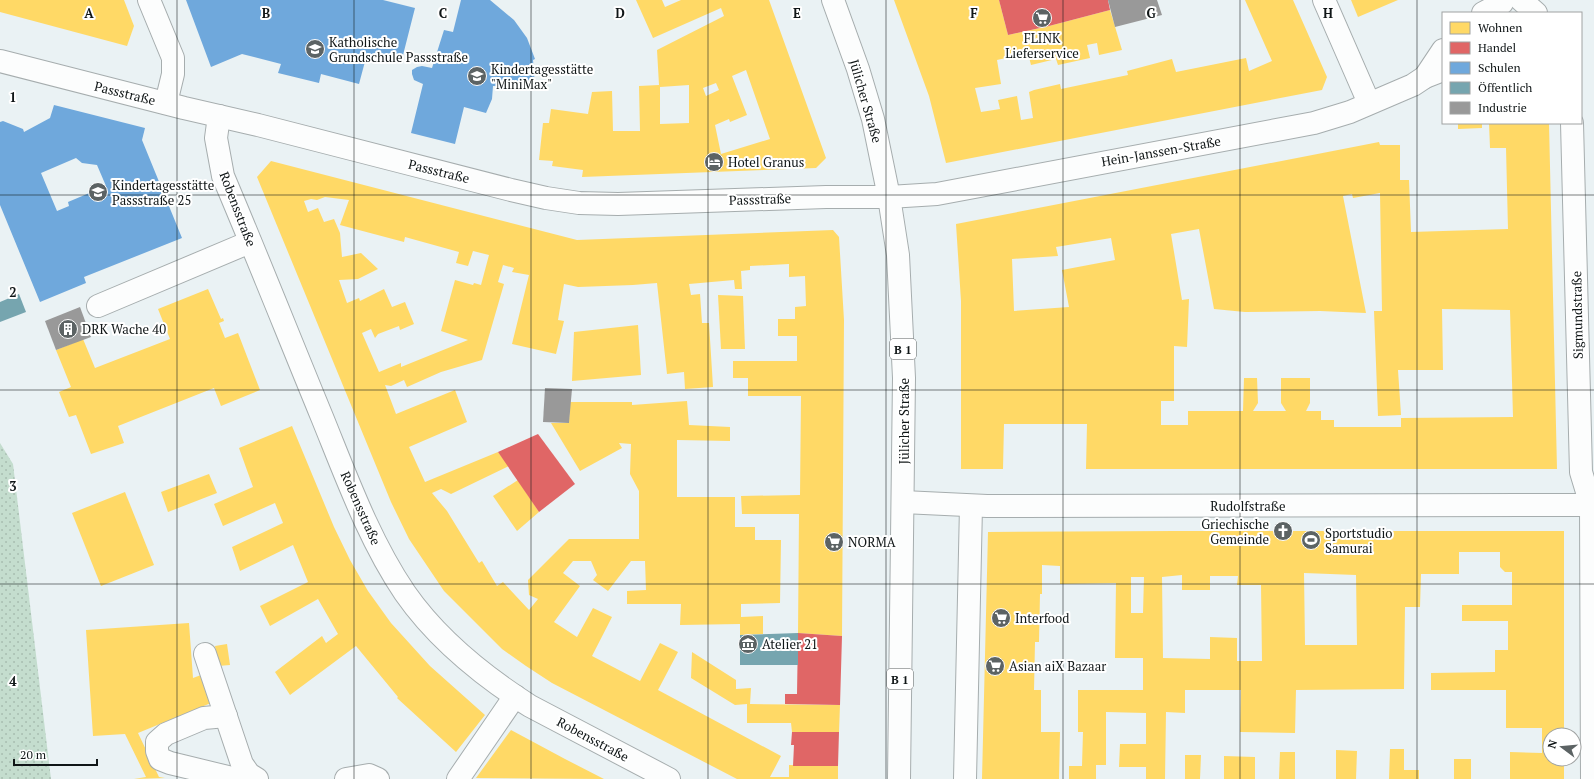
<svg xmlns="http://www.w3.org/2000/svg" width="1594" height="779" viewBox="0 0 1594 779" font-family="'PT Serif',serif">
  <defs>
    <pattern id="park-dots" width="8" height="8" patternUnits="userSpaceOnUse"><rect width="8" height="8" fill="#c4ddce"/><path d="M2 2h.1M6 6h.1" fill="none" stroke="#a7bdb0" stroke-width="1.8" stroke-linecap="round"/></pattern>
  </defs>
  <rect width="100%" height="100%" fill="#eaf2f4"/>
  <!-- park -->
  <polygon fill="url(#park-dots)" points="0,443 13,464 51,779 0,779"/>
  <!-- homes -->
  <g fill="#ffd966" fill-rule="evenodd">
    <polygon points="0,0 124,0 134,26 127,46 0,12"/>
    <path d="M636 0H662L665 7 681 0H769L826 158 816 168 582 177 583 170 552 166 553 161 539 160 543 123H549L551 109 588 114 592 92 612 91 613 131H640L639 86 659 85 657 50 724 16 721 8 653 38ZM746 70 770 139 721 154 715 125 729 119 730 122 747 115 732 76ZM716 83 719 90 706 96 703 88ZM689 85V123L660 124V87Z"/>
    <polygon points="894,0 999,0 1008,35 1049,26 1110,10 1122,50 1099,55 1097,43 1087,45 1090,58 1058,65 1056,59 1031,65 1028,53 997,60 1001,84 975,88 981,112 1000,109 998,100 1017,96 1021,120 1033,118 1029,92 1034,90 1060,84 1061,89 1128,75 1127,71 1172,59 1176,72 1246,58 1249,71 1272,61 1245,0 1293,0 1327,77 1322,90 946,163 929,96"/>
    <polygon points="1351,0 1398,0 1358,17"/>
    <polygon points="1458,123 1482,123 1482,128 1458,129"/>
    <path d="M1489 123H1549L1557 469H1086L1087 424H1004L1003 469H961V301L956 224 1379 142 1380 145H1400V180H1409L1411 232 1508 229 1506 148H1490ZM1380 193 1382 311H1374L1378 416 1401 415 1398 370H1443L1442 309 1510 310 1513 417 1401 418V427H1334V420H1321V411H1306L1310 403V378H1281V403L1286 411H1253L1258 403 1257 378H1244L1243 411H1188V425H1161V401H1174V346L1187 347 1189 299 1182 300 1171 234 1199 229 1214 309 1245 312 1320 311 1366 313 1343 196 1352 194 1353 198ZM1111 238 1115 260 1062 270 1069 307 1014 311 1012 259 1058 256 1056 247Z"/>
    <path d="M271 161 577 240 833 230 839 237 844 320 842 636 798 633 799 514H742L741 496 800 495 801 396H748V378H733V361H797V336H778V319H795V307L806 306 805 276 789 277V264L750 266V270L741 271 742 289H735L734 280 689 284 691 295 700 294 702 323H709L713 387 685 389 684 372 667 374 657 283 633 285 578 287 564 284 558 320 564 321 556 354 512 344 529 275 512 272 514 268 503 265 498 282 504 284 482 360 441 372 407 387 404 380 391 386 385 385 396 414 455 390 467 422 409 447 425 482 498 452 509 466 451 494 441 489 432 493 447 511 479 563 482 561 497 586 503 582 529 610 538 599 529 595 528 580 569 539H639V491L630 474 631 444 619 443 622 448 580 471 551 423H569L570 402H632V405L687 401 689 425 730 427V441L677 440V497H735V527H755V540H781L780 603 741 604V617L763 616V634L740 635V624L680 625 681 604H627V591L646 590 645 561H631L608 591 593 580 597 575 591 561H573L563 573 580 586 554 622 577 637 593 608 612 617 592 656 640 681 660 643 678 652 658 690 781 756 770 777H789V765L838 766V779H737L552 683 526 666 502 649 444 591 409 539 391 502 257 177ZM325 197 349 200 340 225 404 242 405 237 459 252 456 263 468 266 473 251 489 255 481 285 474 283 473 285 455 280 441 331 468 340 401 367V363L379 372 362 333 371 329 375 338 378 334 399 326 400 330 414 324 405 302 392 307 384 289 360 301 359 298 347 303 339 280 358 279 378 269 361 253 342 257 340 233 334 219 324 222 318 208 308 212 304 201 311 199 317 200Z"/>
    <polygon points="208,289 221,319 223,318 224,321 219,323 225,338 238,333 260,390 221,406 214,388 118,426 124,443 91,454 76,415 69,417 59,392 71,387 56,350 83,339 95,368 170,339 158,309"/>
    <polygon points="718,295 743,296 745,349 721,349"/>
    <polygon points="638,325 641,375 572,381 574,332"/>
    <polygon points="292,426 334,527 350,560 368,591 391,623 430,666 485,715 456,752 397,698 398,697 356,646 290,695 275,672 322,636 326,643 338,634 318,599 270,626 260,606 308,582 293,545 240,571 232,547 283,523 275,503 223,526 214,504 253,487 239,448"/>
    <polygon points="209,474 217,493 168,512 161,492"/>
    <polygon points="518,480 539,512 517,531 493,496"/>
    <polygon points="125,492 154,565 101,586 72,513"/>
    <path d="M1176 531H1564V735H1550V759H1564V779H1510V752L1542 753V728H1506V690H1431V673L1495 672V650H1508V621H1462V605H1512V572H1505L1500 567V552H1459V574H1421L1420 607H1405L1404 689 1296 690 1295 733 1240 732 1241 690H1185V713L1166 712 1165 779H1146V767H1119L1120 744H1146V713L1106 712V765H1096V779H1069V766H1082L1083 732H1078V690H1143V658H1115L1116 583 1060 584V566L1042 565V594H1040L1039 642H1035L1034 690H1041V732H1060L1059 779H982L988 532ZM1304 573 1356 575 1357 645H1305ZM1182 575V590H1210V576H1238L1237 585H1261L1262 661H1237V638L1210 637V659L1163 658 1162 577ZM1131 577H1144L1143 613H1131Z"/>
    <polygon points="189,623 193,678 201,675 211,703 138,733 159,777 165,778 134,779 146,777 125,734 93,736 86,630"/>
    <polygon points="227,644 230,665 218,666 215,646"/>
    <polygon points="692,652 736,680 736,689 751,688 750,704 840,705 839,732 792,732 791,723 747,723 747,704 735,705 691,678"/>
    <polygon points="511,730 565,759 604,779 476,778"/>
    <polygon points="1390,749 1404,749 1404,770 1419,770 1419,779 1389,779"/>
    <polygon points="1336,750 1357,751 1356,779 1336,779"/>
    <polygon points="1280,752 1295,752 1295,779 1279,779"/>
    <polygon points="1185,755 1201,755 1200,779 1185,779"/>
    <polygon points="1224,756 1255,757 1255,779 1224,779"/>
    <rect x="1454" y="759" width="17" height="20"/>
  </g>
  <!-- shops -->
  <g fill="#e06666">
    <polygon points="999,0 1108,0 1110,10 1049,26 1008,35"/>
    <polygon points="538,434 575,484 539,512 498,452"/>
    <polygon points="798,633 842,636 840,705 785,704 785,694 797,694"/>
    <polygon points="792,732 839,732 838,766 793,766 794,745 791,745"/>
  </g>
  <!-- schools -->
  <g fill="#6fa8dc" fill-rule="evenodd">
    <polygon points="186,0 383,0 415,8 401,63 367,54 359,84 321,74 319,83 278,73 281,64 242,54 211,67"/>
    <polygon points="461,0 490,0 514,20 527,38 535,59 533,60 535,85 493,86 492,99 486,113 464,107 455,144 411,133 423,84 414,80 412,74 412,70 417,67 422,66 432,68 444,30 453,32"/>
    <path d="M54 105 145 128 142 140 182 238 84 277 86 283 40 302 0 205V122L3 121 23 129 24 132 50 118ZM76 158 82 163 97 165 106 186 68 202 69 206 57 211 41 173Z"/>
  </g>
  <!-- public -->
  <g fill="#76a5af">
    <polygon points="19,294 26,312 0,322 0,302"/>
    <polygon points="798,633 798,665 740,665 740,635"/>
  </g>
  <!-- industry -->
  <g fill="#999">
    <polygon points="1108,0 1157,0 1162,15 1115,27"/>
    <polygon points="80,307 91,337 56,350 45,321"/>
    <polygon points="545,388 572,389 569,423 543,422"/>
  </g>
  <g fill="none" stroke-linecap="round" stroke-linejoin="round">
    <!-- minor casing -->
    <g stroke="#a6adae" stroke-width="24">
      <g id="minor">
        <polyline points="149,0 173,58 173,74 166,103"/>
        <polyline points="1324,0 1369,103"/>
        <polyline points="1521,0 1536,13"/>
        <polyline points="1483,13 1502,3"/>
        <polyline points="0,61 184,108 258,125 511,190 546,198 579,203 618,204 826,197 889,197 937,194 1314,123 1350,112 1413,85 1425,77 1443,70"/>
        <polyline points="1425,77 1443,50"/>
        <path d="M219 116 216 138 223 176C257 256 289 337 322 417 346 476 369 540 405 593 437 639 483 676 530 706L669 779"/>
        <polyline points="1572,123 1581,472 1591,505 1592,779"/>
        <polyline points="98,306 250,242"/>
        <polyline points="903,502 987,506 1594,505"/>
        <polyline points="205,654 242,764 249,774 257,779"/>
        <polyline points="226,716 204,718 166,734 157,742 157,751 160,759 170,763 236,779"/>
        <polyline points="346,779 369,775 378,779"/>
        <polyline points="458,779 515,696"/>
        <polyline points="965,779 971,506"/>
      </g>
    </g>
    <!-- major casing -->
    <g stroke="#a6adae" stroke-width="24">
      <polyline id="major" points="833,0 858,69 873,119 889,197 898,255 904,378 899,779"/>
    </g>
    <!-- minor -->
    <use href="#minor" stroke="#fcfdfd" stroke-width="22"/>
    <!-- major -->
    <use href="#major" stroke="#fcfdfd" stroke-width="22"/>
  </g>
  <!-- grid -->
  <path fill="none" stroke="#101617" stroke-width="1" stroke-opacity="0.55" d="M177 0V779M354 0V779M531 0V779M708 0V779M886 0V779M1063 0V779M1240 0V779M1417 0V779M0 195H1594M0 390H1594M0 584H1594"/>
  <!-- icons -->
  <defs>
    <g id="supermarket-disc" transform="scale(1)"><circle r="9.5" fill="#5c6364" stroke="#fff"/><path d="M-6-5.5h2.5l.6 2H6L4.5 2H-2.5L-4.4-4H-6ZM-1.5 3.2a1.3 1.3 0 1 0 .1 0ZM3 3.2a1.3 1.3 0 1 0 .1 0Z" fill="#fff"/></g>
    <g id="school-disc" transform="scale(1)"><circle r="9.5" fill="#5c6364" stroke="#fff"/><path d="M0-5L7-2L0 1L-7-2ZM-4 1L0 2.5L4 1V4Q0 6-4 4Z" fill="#fff"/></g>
    <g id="hotel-disc" transform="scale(1)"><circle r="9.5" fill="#5c6364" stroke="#fff"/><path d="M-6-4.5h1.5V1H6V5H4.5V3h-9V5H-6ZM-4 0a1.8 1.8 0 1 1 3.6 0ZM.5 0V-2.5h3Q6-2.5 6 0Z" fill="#fff"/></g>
    <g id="building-disc" transform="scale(1)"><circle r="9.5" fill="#5c6364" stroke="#fff"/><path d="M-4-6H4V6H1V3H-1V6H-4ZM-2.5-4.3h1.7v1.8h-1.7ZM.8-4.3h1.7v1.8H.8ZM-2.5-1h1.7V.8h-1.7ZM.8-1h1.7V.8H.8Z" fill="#fff"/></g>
    <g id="church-disc" transform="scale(1)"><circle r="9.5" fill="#5c6364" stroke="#fff"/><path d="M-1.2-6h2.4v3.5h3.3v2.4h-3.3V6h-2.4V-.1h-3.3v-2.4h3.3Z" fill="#fff"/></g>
    <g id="stadium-disc" transform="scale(1)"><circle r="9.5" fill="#5c6364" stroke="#fff"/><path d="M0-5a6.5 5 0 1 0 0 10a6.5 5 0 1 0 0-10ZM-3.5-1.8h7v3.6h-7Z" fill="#fff"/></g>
    <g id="museum-disc" transform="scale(1)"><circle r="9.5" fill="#5c6364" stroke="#fff"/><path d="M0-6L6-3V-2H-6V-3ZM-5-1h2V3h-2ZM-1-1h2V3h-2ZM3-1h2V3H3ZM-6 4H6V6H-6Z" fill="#fff"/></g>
  </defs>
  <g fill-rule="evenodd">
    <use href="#supermarket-disc" x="1042" y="18"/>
    <use href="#school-disc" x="315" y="49"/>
    <use href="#school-disc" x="477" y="76"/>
    <use href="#hotel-disc" x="714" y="162"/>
    <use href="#school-disc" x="98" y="192"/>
    <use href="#building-disc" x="68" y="329"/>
    <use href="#church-disc" x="1283" y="531"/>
    <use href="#stadium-disc" x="1311" y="540"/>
    <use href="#supermarket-disc" x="834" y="542"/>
    <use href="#supermarket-disc" x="1001" y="618"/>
    <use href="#museum-disc" x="748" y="644"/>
    <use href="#supermarket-disc" x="995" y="666"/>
  </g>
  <g text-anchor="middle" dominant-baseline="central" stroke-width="4" stroke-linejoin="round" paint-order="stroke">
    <!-- shield labels -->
    <g fill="#fff" stroke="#585c5d" stroke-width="1">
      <rect x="890" y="339" width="26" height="20" rx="3"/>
      <rect x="887" y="669" width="26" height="20" rx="3"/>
    </g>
    <g font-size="12" font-weight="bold" fill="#101617">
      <text x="903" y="349">B 1</text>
      <text x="900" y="679">B 1</text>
    </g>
    <!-- poi labels -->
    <g font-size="13" fill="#101617" stroke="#fff" text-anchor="start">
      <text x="1042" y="38" text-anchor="middle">FLINK<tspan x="1042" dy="15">Lieferservice</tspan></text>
      <text x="329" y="42">Katholische<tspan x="329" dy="15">Grundschule Passstraße</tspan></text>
      <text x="491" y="69">Kindertagesstätte<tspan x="491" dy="15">"MiniMax"</tspan></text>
      <text x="728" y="162">Hotel Granus</text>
      <text x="112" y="185">Kindertagesstätte<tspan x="112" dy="15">Passstraße 25</tspan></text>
      <text x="82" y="329">DRK Wache 40</text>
      <text x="1269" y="524" text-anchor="end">Griechische<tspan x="1269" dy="15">Gemeinde</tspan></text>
      <text x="1325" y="533">Sportstudio<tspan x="1325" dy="15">Samurai</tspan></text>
      <text x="848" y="542">NORMA</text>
      <text x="1015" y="618">Interfood</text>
      <text x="762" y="644">Atelier 21</text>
      <text x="1009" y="666">Asian aiX Bazaar</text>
    </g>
    <!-- street labels -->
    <g font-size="13" fill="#101617" stroke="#fff">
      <text transform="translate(125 93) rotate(14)">Passstraße</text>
      <text transform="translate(866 101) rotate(74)">Jülicher Straße</text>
      <text transform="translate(1161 151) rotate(-10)">Hein-Janssen-Straße</text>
      <text transform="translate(439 171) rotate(14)">Passstraße</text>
      <text transform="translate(760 199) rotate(-2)">Passstraße</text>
      <text transform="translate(238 209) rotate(69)">Robensstraße</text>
      <text transform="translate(1577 315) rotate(-91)">Sigmundstraße</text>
      <text transform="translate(904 421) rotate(-90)">Jülicher Straße</text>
      <text x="1248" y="506">Rudolfstraße</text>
      <text transform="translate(361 508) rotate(66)">Robensstraße</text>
      <text transform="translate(593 739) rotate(28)">Robensstraße</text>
    </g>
  </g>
  <g font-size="13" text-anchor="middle" font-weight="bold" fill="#101617" stroke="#fff" stroke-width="4" stroke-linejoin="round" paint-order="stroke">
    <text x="89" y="18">A</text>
    <text x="266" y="18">B</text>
    <text x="443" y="18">C</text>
    <text x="620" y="18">D</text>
    <text x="797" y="18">E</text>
    <text x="974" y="18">F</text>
    <text x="1151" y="18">G</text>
    <text x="1328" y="18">H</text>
    <text x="13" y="102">1</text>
    <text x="13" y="297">2</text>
    <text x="13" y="491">3</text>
    <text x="13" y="686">4</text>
  </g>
  <!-- legend -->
  <rect x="1442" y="12" width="140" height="112" fill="#ffffff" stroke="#9fa2a2"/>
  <rect x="1450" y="22" width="20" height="12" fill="#ffd966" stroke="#9fa2a2"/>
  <text x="1478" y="32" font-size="12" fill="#101617">Wohnen</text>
  <rect x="1450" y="42" width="20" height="12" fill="#e06666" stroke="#9fa2a2"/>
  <text x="1478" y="52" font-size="12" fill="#101617">Handel</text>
  <rect x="1450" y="62" width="20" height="12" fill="#6fa8dc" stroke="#9fa2a2"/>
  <text x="1478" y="72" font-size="12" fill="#101617">Schulen</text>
  <rect x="1450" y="82" width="20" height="12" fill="#76a5af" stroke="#9fa2a2"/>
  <text x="1478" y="92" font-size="12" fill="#101617">Öffentlich</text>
  <rect x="1450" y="102" width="20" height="12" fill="#999999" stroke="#9fa2a2"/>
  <text x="1478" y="112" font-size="12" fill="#101617">Industrie</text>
  <!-- north arrow -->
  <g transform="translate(1562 747) rotate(286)"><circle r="19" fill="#ffffff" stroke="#9fa2a2"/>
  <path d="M0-3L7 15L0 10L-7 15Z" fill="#5c6364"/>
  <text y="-6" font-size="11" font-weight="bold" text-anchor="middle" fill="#101617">N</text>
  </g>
  <!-- scale -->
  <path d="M14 759v6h83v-6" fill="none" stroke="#101617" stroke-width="2"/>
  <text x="20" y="759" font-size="12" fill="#101617" stroke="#ffffff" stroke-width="3" paint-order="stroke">20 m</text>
</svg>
